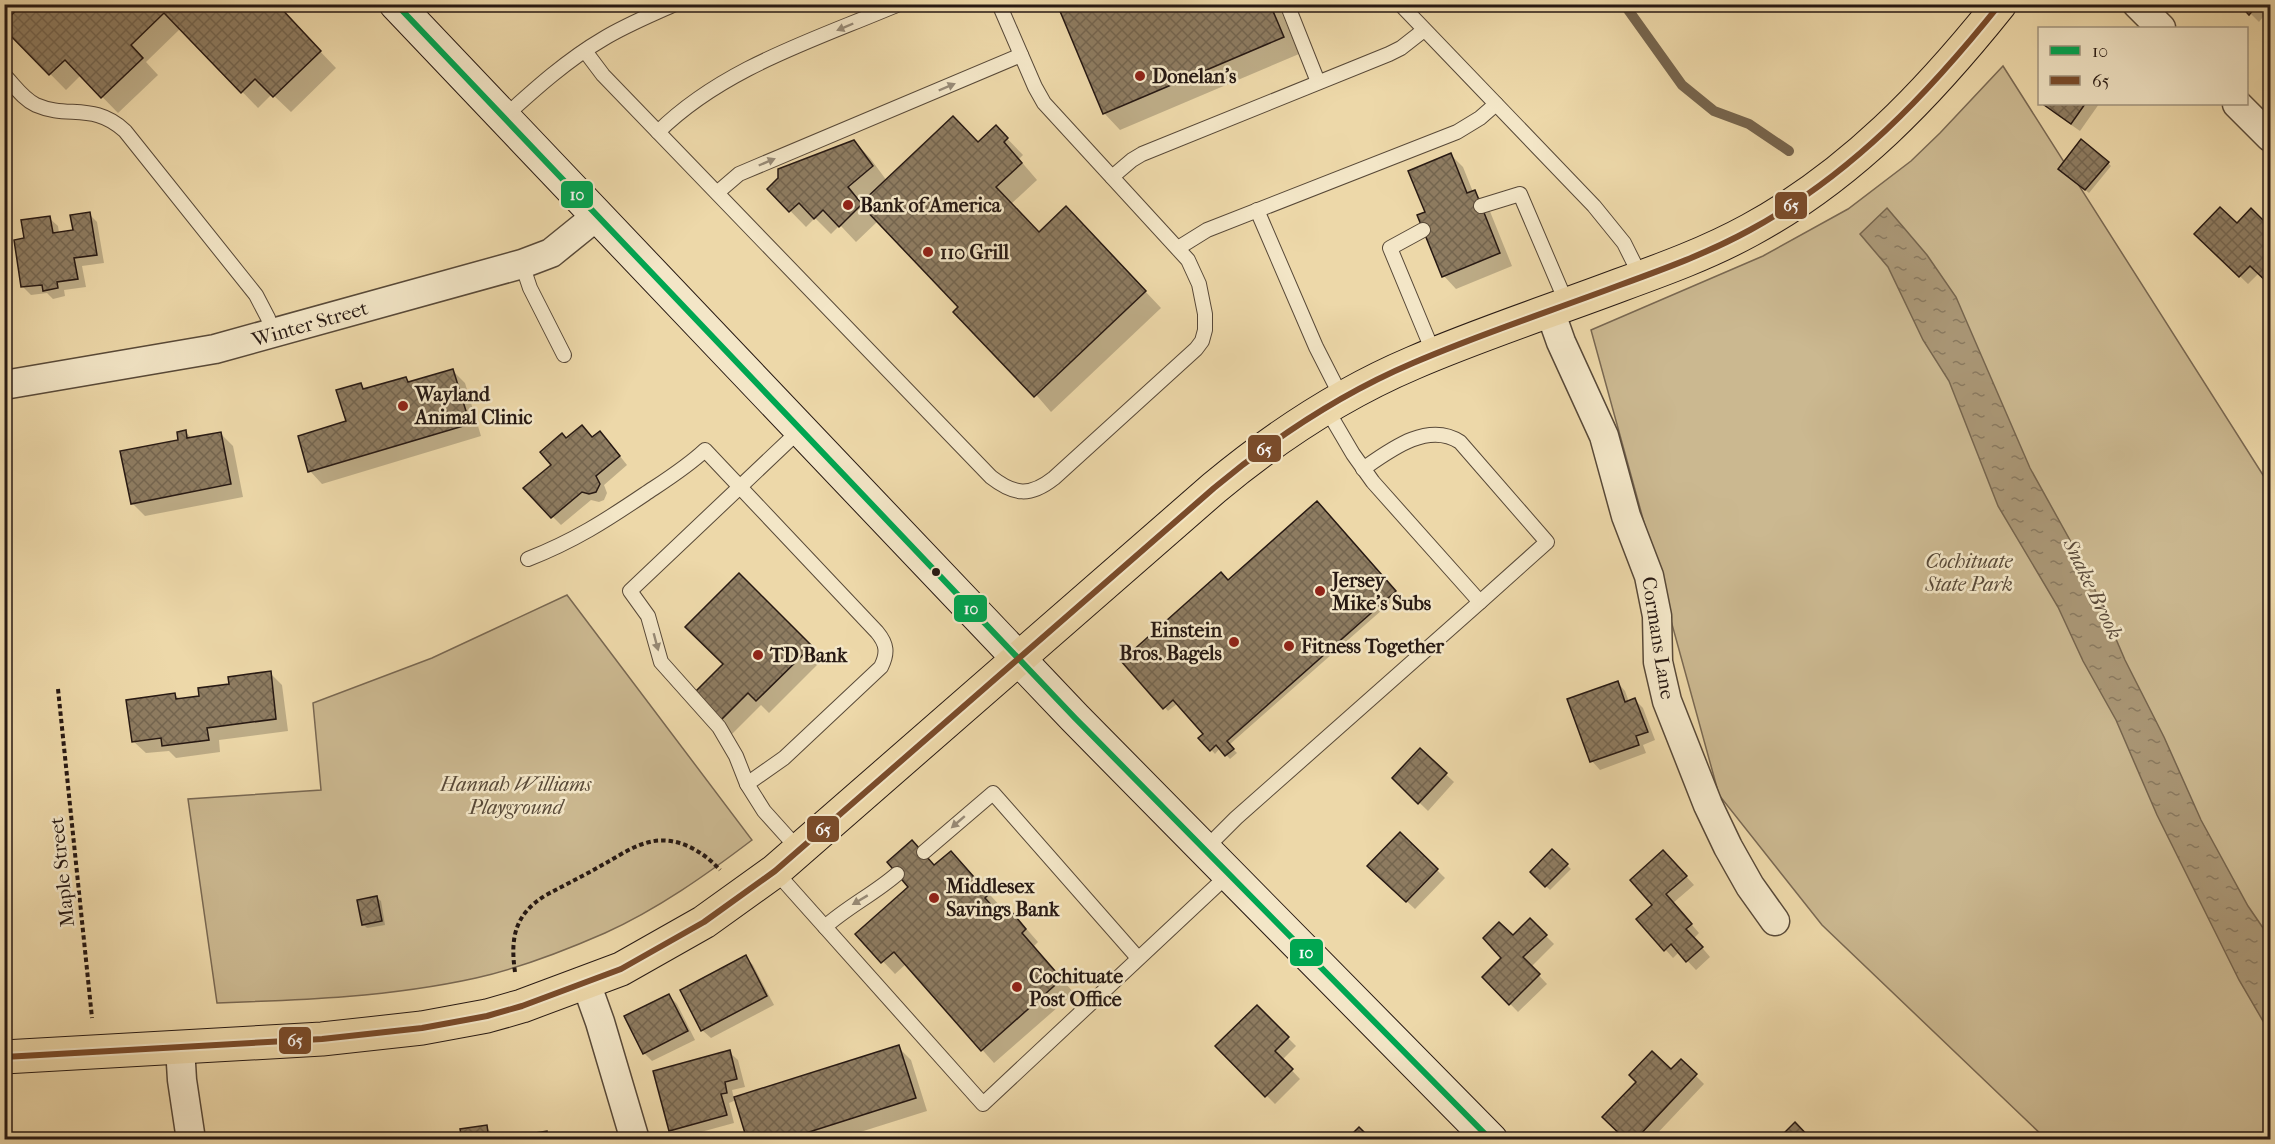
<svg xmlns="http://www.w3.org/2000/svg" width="2275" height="1144" viewBox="0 0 2275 1144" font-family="'IM FELL French Canon',serif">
  <defs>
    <pattern id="water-ripples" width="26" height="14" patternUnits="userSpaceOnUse" patternTransform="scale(1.5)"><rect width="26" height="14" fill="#aa9776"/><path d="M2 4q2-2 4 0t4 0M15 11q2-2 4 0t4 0" fill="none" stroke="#8a7a60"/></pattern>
    <pattern id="building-cross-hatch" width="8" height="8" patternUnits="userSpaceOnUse" patternTransform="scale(1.5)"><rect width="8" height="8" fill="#8e7c61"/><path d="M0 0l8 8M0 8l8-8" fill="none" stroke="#74654f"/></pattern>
  </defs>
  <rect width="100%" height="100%" fill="#edd8a9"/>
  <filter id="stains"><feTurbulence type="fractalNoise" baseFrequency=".00333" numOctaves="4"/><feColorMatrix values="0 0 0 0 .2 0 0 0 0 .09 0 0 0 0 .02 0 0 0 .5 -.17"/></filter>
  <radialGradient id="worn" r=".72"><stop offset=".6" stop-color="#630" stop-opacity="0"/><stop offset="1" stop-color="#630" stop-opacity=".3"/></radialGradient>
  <!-- park -->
  <g fill="#cbb890" stroke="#796852" stroke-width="1.5">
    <polygon points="2003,66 2270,486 2270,1139 2046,1139 1822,925 1719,795 1591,330 1763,256 1848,209 1911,161 1940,133"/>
    <path d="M567 595 752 840C706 875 658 909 605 933 564 951 520 968 476 978 390 997 304 1000 217 1003L188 799 321 790 313 703 432 658Z"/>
  </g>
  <!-- water -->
  <polygon fill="url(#water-ripples)" stroke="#76654e" stroke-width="1.5" points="1887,208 1927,255 1956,297 2030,468 2086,569 2125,660 2164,737 2201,820 2248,906 2270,938 2270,1033 2239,980 2157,815 2116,720 2083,661 2058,607 1998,506 1949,381 1923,340 1888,267 1860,234"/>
  <!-- shadow -->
  <g fill="#0003">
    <polygon points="4,4 18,4 18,11 275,4 336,68 291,112 272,94 258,108 181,28 146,62 158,75 118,113 81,75 66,90 4,27 16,13 7,13"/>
    <polygon points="1051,4 1278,4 1299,54 1120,130 1104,113 1064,17"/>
    <polygon points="2241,4 2270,4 2270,8 2259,22"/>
    <polygon points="2047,104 2099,104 2080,131 2054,113 2046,105"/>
    <polygon points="996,127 1023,155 1019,159 1037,180 1011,204 1039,234 1082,224 1161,308 1051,412 960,307 878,221 856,242 840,225 831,234 815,218 806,227 769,189 854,141 870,158 887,181 978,143"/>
    <polygon points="1451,155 1463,167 1473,192 1487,204 1512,266 1456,289 1444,276"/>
    <polygon points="2108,163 2111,166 2089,193 2063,172"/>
    <polygon points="2251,210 2270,229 2270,283 2259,273 2248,284 2196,234 2237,225"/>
    <polygon points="89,214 97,222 104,263 82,266 86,287 64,290 65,296 53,299 47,293 31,295 23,287 26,239 49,218 58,226 59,233 74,231"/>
    <polygon points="452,370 465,383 481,436 322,484 310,471 348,422 361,385 366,390 406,378 411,383"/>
    <polygon points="185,431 192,439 220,433 233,446 243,497 145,516 132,503 180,442"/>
    <polygon points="592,438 608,441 627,465 604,485 607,493 604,500 599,502 591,500 561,525 525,489 553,465 566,440"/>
    <polygon points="1321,507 1399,595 1229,745 1237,753 1230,759 1220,748 1215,754 1201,738 1205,734 1178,703 1168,711 1123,661 1228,582"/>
    <polygon points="739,575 823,659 769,713 761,705 731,735 693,696 725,664"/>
    <polygon points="270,673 282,685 288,731 219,740 220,752 176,758 169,751 146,753 133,741 175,695 181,700 201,697"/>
    <polygon points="1617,682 1625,691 1629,702 1635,700 1643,708 1655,740 1643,745 1646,753 1600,770 1592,761"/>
    <polygon points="1420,750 1454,782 1428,811 1394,778"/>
    <polygon points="1400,834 1445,878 1415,909 1369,866"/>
    <polygon points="1552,851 1571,869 1550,890 1532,872"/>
    <polygon points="1671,860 1694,885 1673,903 1699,933 1694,938 1710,957 1696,970 1679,952 1673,958 1665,949 1654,905"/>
    <polygon points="963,865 1001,907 997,911 1004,919 1023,925 1038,942 1033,947 1074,993 994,1063 906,964 895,974 857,934 935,866"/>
    <polygon points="377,898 381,901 385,925 367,928 363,924"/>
    <polygon points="1530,920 1554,944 1531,967 1547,984 1518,1012 1484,977 1503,958 1513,937"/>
    <polygon points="745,957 753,965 774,1005 711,1038 702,1030"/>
    <polygon points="668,995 677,1004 695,1040 652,1061 644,1053"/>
    <polygon points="1257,1007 1296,1046 1282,1060 1300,1079 1275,1104 1218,1046"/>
    <polygon points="898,1047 911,1060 927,1111 835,1140 749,1140 736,1100 729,1103 734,1123 679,1138 671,1130 729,1052 738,1060 745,1087 732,1090 734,1099"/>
    <polygon points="1681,1061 1704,1084 1651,1140 1627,1140 1671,1071"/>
    <polygon points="486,1127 499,1140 463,1140"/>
  </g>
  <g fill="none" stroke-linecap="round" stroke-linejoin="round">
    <!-- stream -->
    <polyline stroke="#76654e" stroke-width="10" points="1624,4 1682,85 1714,111 1749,124 1789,151"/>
  </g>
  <!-- building -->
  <g fill="url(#building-cross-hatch)" stroke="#271913" stroke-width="1.5">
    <polygon points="23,4 277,4 321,51 273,97 255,79 241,93 164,13 131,45 143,58 101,98 65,60 49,75 4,29 4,22"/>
    <polygon points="1057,4 1270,4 1284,37 1103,114"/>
    <polygon points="2239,4 2258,4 2249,15"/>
    <polygon points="2045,104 2085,104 2071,124 2044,105"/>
    <polygon points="953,116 978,142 996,125 1008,138 1004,142 1022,163 996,187 1039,232 1066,206 1146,291 1034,397 953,312 958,307 861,205 839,227 823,210 814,219 799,203 789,212 767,189 778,178 778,169 854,140 873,166 848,187 861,203"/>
    <polygon points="2081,139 2109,162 2085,190 2058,169"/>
    <polygon points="1451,153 1467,193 1475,190 1500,253 1442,277 1417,215 1425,212 1408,171"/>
    <polygon points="2220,207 2237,223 2251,208 2270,227 2270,285 2250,266 2239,277 2194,234"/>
    <polygon points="90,212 97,255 74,258 78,279 57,282 58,288 43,291 42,285 21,287 14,240 24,238 21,220 50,216 53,233 73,230 70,215"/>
    <polygon points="453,369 470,424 308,472 298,436 346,421 336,390 361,383 363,389 406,377 408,382"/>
    <polygon points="582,425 592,437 600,431 620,456 596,476 600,484 596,492 589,494 582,492 551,518 523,488 551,465 540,452 562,433 566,438"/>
    <polygon points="186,430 187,438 221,432 231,484 131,504 120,451 178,440 177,432"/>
    <polygon points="1317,501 1396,591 1227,741 1234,749 1225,756 1216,745 1210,751 1198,738 1203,734 1173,700 1163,709 1121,661 1221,572 1228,580"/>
    <polygon points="739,573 812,646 756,701 748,693 718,723 691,696 723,664 685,627"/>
    <polygon points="271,671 276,719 207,728 209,740 162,746 161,738 132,742 126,700 175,693 176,699 199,696 198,688 229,684 228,677"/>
    <polygon points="1618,681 1625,702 1635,698 1648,732 1636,736 1639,745 1590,762 1567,699"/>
    <polygon points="1420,748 1447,773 1418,804 1392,778"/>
    <polygon points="1400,832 1438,869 1406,902 1367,866"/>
    <polygon points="912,840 934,865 951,851 989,894 985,898 1003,918 1011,911 1026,929 1022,933 1062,979 981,1051 894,952 881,963 855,934 908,887 887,862"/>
    <polygon points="1552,849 1568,864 1545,887 1530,872"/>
    <polygon points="1663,850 1687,876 1666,894 1692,924 1686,929 1703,947 1686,962 1671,944 1664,951 1636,919 1652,905 1630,880"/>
    <polygon points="377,896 382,921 362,925 357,900"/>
    <polygon points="1530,918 1547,935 1523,957 1540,974 1509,1005 1482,977 1501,958 1483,938 1499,922 1513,935"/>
    <polygon points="746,955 767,996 701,1031 680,990"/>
    <polygon points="669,994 688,1031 643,1054 624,1016"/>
    <polygon points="1257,1005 1289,1037 1275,1051 1293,1069 1265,1097 1215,1046"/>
    <polygon points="899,1045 916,1098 784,1140 747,1140 734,1097"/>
    <polygon points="730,1050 737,1079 725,1082 727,1093 721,1094 727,1115 669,1131 653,1071"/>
    <polygon points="1652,1051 1671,1069 1681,1059 1697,1074 1635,1140 1626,1140 1602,1117 1636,1082 1629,1075"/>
    <polygon points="1795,1122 1812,1140 1777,1140"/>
    <polygon points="487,1125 489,1140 462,1140 460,1129"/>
    <polygon points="1359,1127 1372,1140 1346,1140"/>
    <polygon points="547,1131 548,1140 490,1140"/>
  </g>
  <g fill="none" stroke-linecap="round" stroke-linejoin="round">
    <!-- service casing -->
    <g stroke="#584938" stroke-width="16">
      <g id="service">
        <polyline points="1287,4 1318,82"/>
        <polyline points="1400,4 1594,206 1624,243 1641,277"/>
        <path d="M585 51 603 75 991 477C1014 495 1030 497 1054 478L1196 349 1202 341 1205 330V314L1199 284 1188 260 1044 103 1035 87 999 4"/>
        <path d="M4 75C14 85 23 99 36 105 68 119 94 102 125 131L256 295 268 318 273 334"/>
        <path d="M504 117C535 89 567 60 603 39 626 25 651 15 675 4"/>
        <path d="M658 132C724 67 815 40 899 4"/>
        <polyline points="1112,177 1132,160 1142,154 1389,54 1401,48 1424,30"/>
        <polyline points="718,192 739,174 1021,55"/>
        <polyline points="1481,206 1520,194 1567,304"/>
        <polyline points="1257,210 1316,347 1342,398"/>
        <polyline points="1423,230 1390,248 1434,354"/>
        <polyline points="1178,248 1207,230 1457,132 1480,118 1496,104"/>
        <polyline points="522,264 530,288 564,355"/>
        <path d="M1363 469C1390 450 1428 421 1460 442L1547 542 1480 602"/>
        <path d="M528 559C574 541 605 521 645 494 666 480 687 467 705 450L877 632C887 644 888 653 881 667L784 758 747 784 764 811 800 851"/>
        <polyline points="747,784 736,756 719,727 661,662 648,616 630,591 801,429"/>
        <polyline points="1205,849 1236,818 1480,602 1373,482 1353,454 1326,408"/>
        <polyline points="924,852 993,793 1138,958"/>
        <polyline points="775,871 983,1104 1229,874"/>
        <path d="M825 927C847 907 874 894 897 874"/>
      </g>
    </g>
    <!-- minor casing -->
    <g stroke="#584938" stroke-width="31">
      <g id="minor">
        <polyline points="2137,4 2161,28"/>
        <polyline points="2237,104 2270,137"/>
        <polyline points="1550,311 1561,342 1604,436 1626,516 1649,576 1657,616 1658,662 1667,701 1708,805 1728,847 1750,886 1775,921"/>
        <polyline points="4,385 215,349 522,264 551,253 598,215"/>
        <polyline points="586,983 600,1022 635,1140"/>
        <polyline points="180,1047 182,1080 191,1140"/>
      </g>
    </g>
    <!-- secondary casing -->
    <g stroke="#271913" stroke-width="35">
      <polyline id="secondary" points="396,4 1075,718 1491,1140"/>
    </g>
    <!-- primary casing -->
    <g stroke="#271913" stroke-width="35">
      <path id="primary" d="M4 1057 322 1039 422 1028 487 1016 522 1006 621 969 704 922 775 871 1214 488C1274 438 1340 394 1413 363 1480 334 1551 311 1620 285 1664 269 1708 253 1750 230 1851 175 1928 94 2000 4"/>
    </g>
    <!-- path -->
    <g stroke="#271913" stroke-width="4" stroke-dasharray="4.5 3" stroke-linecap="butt">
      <polyline points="58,689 92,1018"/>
      <path d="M515 972C510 937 515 914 546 895 565 885 585 875 604 864 617 857 631 847 646 843 674 834 702 850 720 870"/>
    </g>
    <!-- service -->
    <use href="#service" stroke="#f3e6c7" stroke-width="14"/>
    <!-- minor -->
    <use href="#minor" stroke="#f3e6c7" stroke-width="28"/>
    <!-- secondary -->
    <use href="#secondary" stroke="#f3e6c7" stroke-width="33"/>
    <!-- primary -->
    <use href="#primary" stroke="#edd8a9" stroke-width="33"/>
    <!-- bus-1 casing -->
    <g stroke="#f3e6c7" stroke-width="10">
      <polyline id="bus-1" points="396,4 1075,718 1491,1140"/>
    </g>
    <!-- bus-2 casing -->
    <g stroke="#f3e6c7" stroke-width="10">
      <path id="bus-2" d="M4 1057 322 1039 422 1028 487 1016 522 1006 621 969 704 922 775 871 1214 488C1274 438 1340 394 1413 363 1480 334 1551 311 1620 285 1664 269 1708 253 1750 230 1851 175 1928 94 2000 4"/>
    </g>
    <!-- bus-1 -->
    <use href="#bus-1" stroke="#00a651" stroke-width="6"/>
    <!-- bus-2 -->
    <use href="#bus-2" stroke="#7a4b2a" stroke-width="6"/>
  </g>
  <!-- one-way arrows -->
  <defs><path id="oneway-solid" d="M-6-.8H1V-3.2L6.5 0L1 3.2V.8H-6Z" transform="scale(1.5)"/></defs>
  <g fill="#978a76">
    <use href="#oneway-solid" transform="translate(845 27) rotate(157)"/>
    <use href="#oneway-solid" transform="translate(947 87) rotate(-23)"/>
    <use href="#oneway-solid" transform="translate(767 162) rotate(-23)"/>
    <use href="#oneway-solid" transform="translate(656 642) rotate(75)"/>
    <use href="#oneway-solid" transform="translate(958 822) rotate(139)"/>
    <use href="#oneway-solid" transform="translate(860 900) rotate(149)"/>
  </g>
  <!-- markers -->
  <g fill="#8f2418" stroke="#f3e6c7" stroke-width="2">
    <circle cx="1140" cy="76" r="6"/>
    <circle cx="848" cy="205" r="6"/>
    <circle cx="928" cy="252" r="6"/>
    <circle cx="403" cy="406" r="6"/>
    <circle cx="1320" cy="591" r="6"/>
    <circle cx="1234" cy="642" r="6"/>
    <circle cx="1289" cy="646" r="6"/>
    <circle cx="758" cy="655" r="6"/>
    <circle cx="934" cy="898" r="6"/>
    <circle cx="1017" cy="987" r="6"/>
  </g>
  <circle fill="#271913" stroke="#f3e6c7" stroke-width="2" cx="936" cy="572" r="5"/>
  <g text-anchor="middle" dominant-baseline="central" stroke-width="5" stroke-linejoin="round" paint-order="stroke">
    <!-- poi labels -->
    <g font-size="20" font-weight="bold" fill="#271913" stroke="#f3e6c7" text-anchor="start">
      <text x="1152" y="76">Donelan's</text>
      <text x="860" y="205">Bank of America</text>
      <text x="940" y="252">110 Grill</text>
      <text x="415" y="394">Wayland<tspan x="415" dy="23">Animal Clinic</tspan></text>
      <text x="1332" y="580">Jersey<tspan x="1332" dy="23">Mike's Subs</tspan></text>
      <text x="1222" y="630" text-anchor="end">Einstein<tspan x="1222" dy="23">Bros. Bagels</tspan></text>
      <text x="1301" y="646">Fitness Together</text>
      <text x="770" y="655">TD Bank</text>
      <text x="946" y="886">Middlesex<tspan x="946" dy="23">Savings Bank</tspan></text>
      <text x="1029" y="976">Cochituate<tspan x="1029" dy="23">Post Office</tspan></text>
    </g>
    <!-- street labels -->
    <g font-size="20" fill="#271913" stroke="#f3e6c7">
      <text transform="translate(310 324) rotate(-16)">Winter Street</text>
      <text transform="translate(1658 638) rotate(81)">Cormans Lane</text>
      <text transform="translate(62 872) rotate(-96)">Maple Street</text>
    </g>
    <!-- park labels -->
    <g font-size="20" font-style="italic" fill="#584938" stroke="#f3e6c7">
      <text x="1969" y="561">Cochituate<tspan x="1969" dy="23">State Park</tspan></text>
      <text x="516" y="784">Hannah Williams<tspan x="516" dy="23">Playground</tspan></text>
    </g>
    <!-- water labels -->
    <g font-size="21" font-style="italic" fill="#5b4b3b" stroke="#f3e6c7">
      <text transform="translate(2093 589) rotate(64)">Snake Brook</text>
    </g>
  </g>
  <g stroke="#f3e6c7" stroke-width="2">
    <rect x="560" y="180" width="34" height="29" rx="6" fill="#00a651"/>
    <rect x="1774" y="191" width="34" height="29" rx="6" fill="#7a4b2a"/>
    <rect x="1247" y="434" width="35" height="29" rx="6" fill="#7a4b2a"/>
    <rect x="953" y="594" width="35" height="29" rx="6" fill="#00a651"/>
    <rect x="806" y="815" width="34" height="28" rx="6" fill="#7a4b2a"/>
    <rect x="1289" y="938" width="35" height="29" rx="6" fill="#00a651"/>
    <rect x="278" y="1026" width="34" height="29" rx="6" fill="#7a4b2a"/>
  </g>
  <g font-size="16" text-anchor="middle" font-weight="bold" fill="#fff">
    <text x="577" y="200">10</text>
    <text x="1791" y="211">65</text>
    <text x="1264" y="455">65</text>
    <text x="971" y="614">10</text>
    <text x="823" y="835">65</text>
    <text x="1306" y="958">10</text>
    <text x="295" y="1046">65</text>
  </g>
  <!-- margin -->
  <rect width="2275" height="1144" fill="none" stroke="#edd8a9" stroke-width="24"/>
  <rect x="6" y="6" width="2263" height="1132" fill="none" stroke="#271913" stroke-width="3"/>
  <rect x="12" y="12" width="2251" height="1120" fill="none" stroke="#271913" stroke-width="1.5"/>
  <!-- legend -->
  <rect x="2038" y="27" width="210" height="78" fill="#f3e6c7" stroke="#a1947f" stroke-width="1.5"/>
  <rect x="2050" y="46" width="30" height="9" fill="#00a651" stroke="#a1947f" stroke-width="1.5"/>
  <text x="2092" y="57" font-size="18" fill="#271913">10</text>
  <rect x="2050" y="76" width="30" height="9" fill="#7a4b2a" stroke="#a1947f" stroke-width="1.5"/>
  <text x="2092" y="87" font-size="18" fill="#271913">65</text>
  <rect width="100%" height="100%" filter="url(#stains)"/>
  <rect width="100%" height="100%" fill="url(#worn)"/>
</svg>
